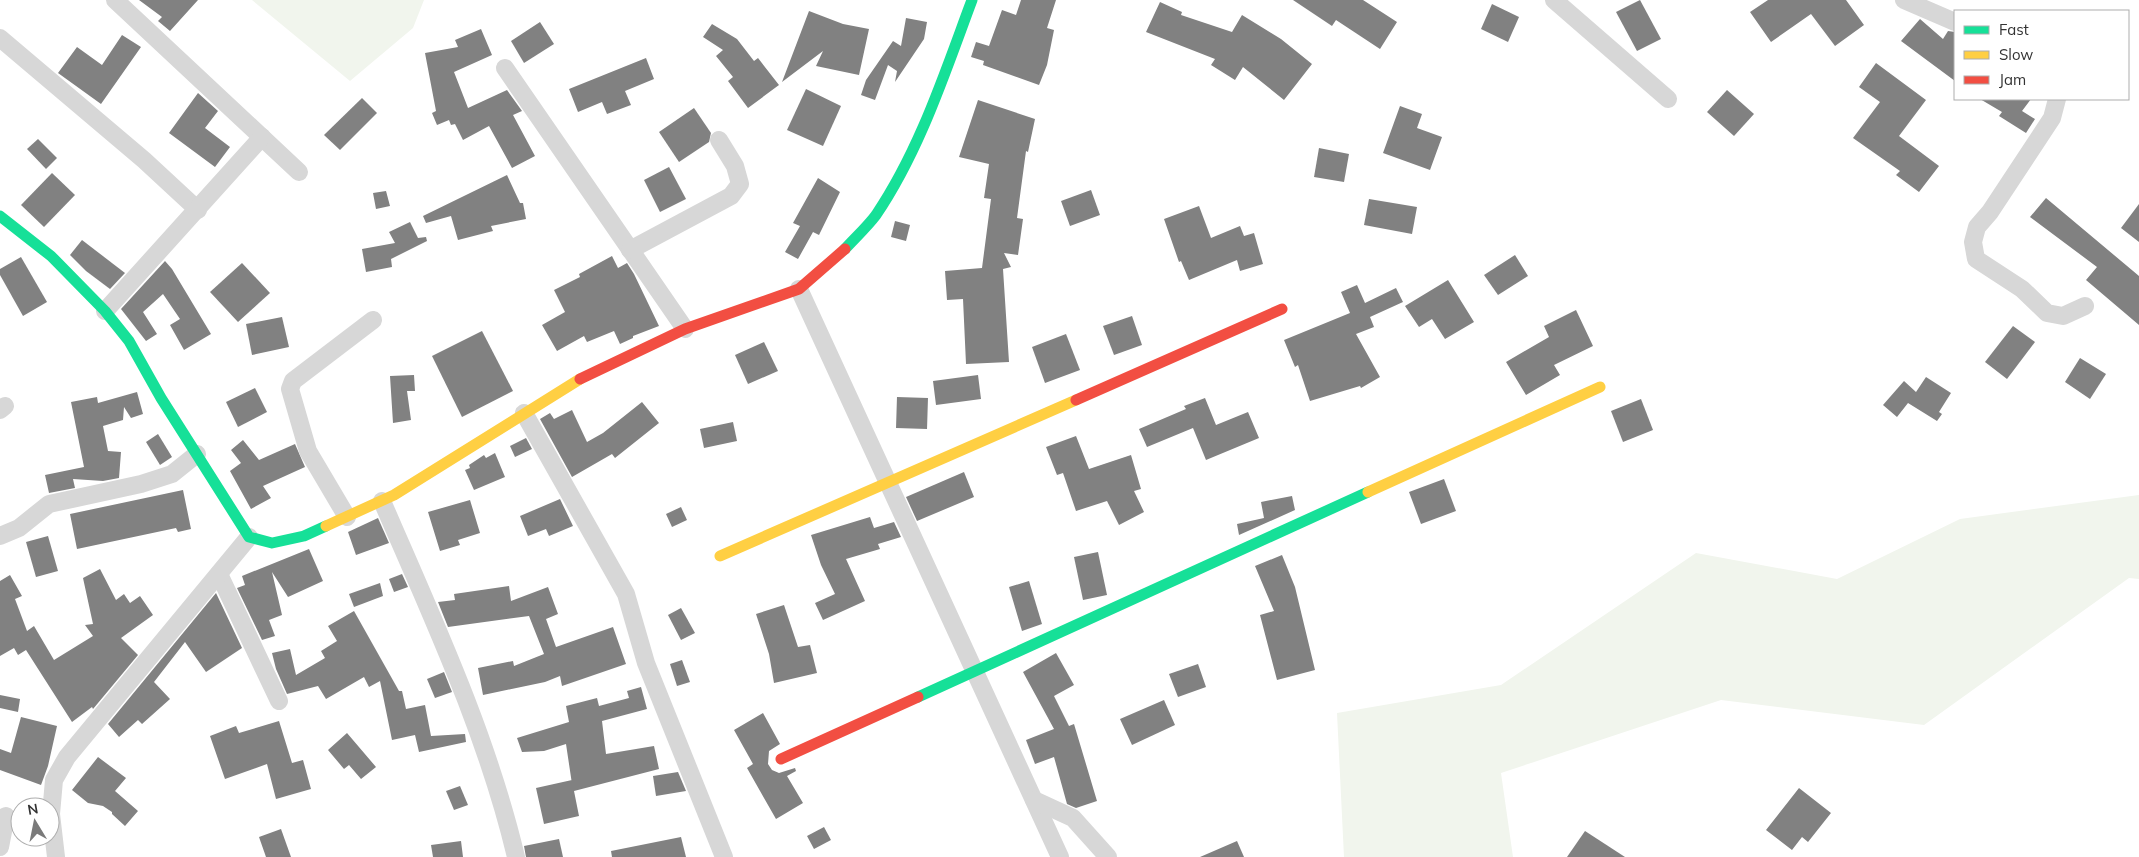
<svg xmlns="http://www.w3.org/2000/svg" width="2139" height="857" viewBox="0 0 2139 857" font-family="Mulish,sans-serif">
  <rect width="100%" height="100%" fill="#fff"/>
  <!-- green -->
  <g fill="#f1f5ed">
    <polygon points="252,0 424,0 413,28 350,81"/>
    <polygon points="2139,495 2139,579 2129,578 1924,725 1721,700 1501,773 1513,857 1344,857 1337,713 1501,685 1696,553 1837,579 1960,519"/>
  </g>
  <!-- building -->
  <g fill="#818181">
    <polygon points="139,0 198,0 170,31 158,21 162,17"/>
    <polygon points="1021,0 1056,0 1047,28 1054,30 1047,65 1039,85 983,65 984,61 971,57 976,42 989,46 1002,10 1016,15"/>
    <polygon points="1293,0 1363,0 1397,22 1380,49 1336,20 1332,26"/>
    <polygon points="1640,0 1661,39 1637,51 1616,12"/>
    <polygon points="1768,0 1846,0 1864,25 1835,46 1811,14 1771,42 1750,12"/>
    <polygon points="1160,2 1182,12 1181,15 1232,32 1242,15 1281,39 1312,64 1284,100 1243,67 1235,80 1211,65 1215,59 1146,32"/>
    <polygon points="1492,4 1519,17 1508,42 1481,29"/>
    <polygon points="809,11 843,24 869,29 859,75 816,66 823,51 782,82"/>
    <polygon points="906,18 927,22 924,39 895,82 897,71 888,65 875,100 861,95 866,80 893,41 901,46"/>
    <polygon points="1920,19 1943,39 1948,31 1955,32 1955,81 1901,41"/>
    <polygon points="540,22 554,44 524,63 511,41"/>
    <polygon points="712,24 737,39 754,61 758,58 779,85 748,108 728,81 733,77 716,56 723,50 703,37"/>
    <polygon points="481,29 492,55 454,72 468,108 507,90 522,111 513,115 535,156 512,168 489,126 463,140 455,124 451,125 449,120 437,125 432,113 436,111 425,53 458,47 455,40"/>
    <polygon points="122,35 141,47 101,104 58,73 77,47 102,65"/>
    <polygon points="646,58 654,79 625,91 631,105 607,114 602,102 578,112 569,89"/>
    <polygon points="1876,63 1926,100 1899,136 1939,166 1919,192 1896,175 1900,171 1853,138 1880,102 1859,87"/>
    <polygon points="806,89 841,106 823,146 787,130"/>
    <polygon points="1727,90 1754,114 1734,136 1707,112"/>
    <polygon points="198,93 218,111 205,128 230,147 215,167 169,133"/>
    <polygon points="362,98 377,113 340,150 324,135"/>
    <polygon points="1980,99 2031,99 2022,111 2035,119 2026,133 1999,116 2002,112"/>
    <polygon points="978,100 1035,119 1028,152 1026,151 1017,218 1023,219 1018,255 1004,253 1011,267 1003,269 1009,362 966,364 963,299 947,300 945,271 982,268 991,199 984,198 989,164 959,157"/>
    <polygon points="1400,106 1422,114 1417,128 1442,137 1430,170 1383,153"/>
    <polygon points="694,108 711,133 709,142 679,162 659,132"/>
    <polygon points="38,139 57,158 46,169 27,149"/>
    <polygon points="1319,148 1349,154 1344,182 1314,177"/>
    <polygon points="669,167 686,199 660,212 644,180"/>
    <polygon points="52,173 75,195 44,227 21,205"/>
    <polygon points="507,175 520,203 523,203 526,219 491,226 493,231 458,240 451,216 426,223 423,216"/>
    <polygon points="818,178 840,192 819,235 813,232 798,259 785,252 800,226 793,223"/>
    <polygon points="1091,190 1100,215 1070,226 1061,201"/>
    <polygon points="386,191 390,206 376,209 373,193"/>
    <polygon points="2046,198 2139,276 2139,325 2086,280 2097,267 2030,217"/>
    <polygon points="1369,199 1417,207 1412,234 1364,225"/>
    <polygon points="2139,204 2139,242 2121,228"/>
    <polygon points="1199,206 1211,238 1240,226 1244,236 1254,233 1263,264 1240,271 1237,260 1189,280 1181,261 1179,262 1164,219"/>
    <polygon points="895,221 910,225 906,241 891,237"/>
    <polygon points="410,222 418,238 426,237 427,241 391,259 392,267 366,272 362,249 395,243 389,232"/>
    <polygon points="82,240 125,273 110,289 86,271 70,255"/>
    <polygon points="1515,255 1528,276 1498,295 1484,275"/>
    <polygon points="612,256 618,268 627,263 634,274 659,326 633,336 633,338 620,344 614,331 587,342 584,336 557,351 542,325 565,312 554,290 580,277 579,274"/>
    <polygon points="21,257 47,302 23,316 0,275 0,269"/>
    <polygon points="165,261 172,269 211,334 184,350 170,325 180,319 163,294 143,312 157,334 146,341 121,309"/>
    <polygon points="242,263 270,293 238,322 210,292"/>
    <polygon points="1448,280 1474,322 1445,339 1432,319 1419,327 1405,306"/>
    <polygon points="1357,285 1365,303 1396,288 1403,302 1370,317 1374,327 1356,334 1380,377 1361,388 1360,386 1310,401 1298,365 1295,367 1284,340 1350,313 1341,292"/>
    <polygon points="1576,310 1593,346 1554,365 1560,375 1526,395 1506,362 1549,337 1544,326"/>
    <polygon points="1132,316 1142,345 1114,355 1103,326"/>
    <polygon points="282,317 289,347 252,355 246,324"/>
    <polygon points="2013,326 2035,342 2007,379 1985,362"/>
    <polygon points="482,331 513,391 462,417 432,356"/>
    <polygon points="1066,334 1080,370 1045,383 1032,347"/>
    <polygon points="764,342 778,371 748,384 735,355"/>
    <polygon points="2080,358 2106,374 2090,399 2065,382"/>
    <polygon points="414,375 415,391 407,391 411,420 393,423 390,376"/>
    <polygon points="978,375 981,399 936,405 933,381"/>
    <polygon points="1926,377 1951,393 1939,412 1942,414 1937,421 1908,403 1897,417 1883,405 1904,381 1916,392"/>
    <polygon points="255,388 267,412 238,427 226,402"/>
    <polygon points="137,392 143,414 131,418 124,407 123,420 103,426 108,451 121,452 119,478 103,481 73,479 75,488 49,493 45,475 84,467 71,402 97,397 98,403"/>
    <polygon points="897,397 928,398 927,429 896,428"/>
    <polygon points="1205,398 1216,425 1248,412 1259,438 1206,460 1193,428 1147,447 1139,429 1186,409 1184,406"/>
    <polygon points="1641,399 1653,430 1623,442 1611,411"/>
    <polygon points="642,402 659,423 615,458 612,454 572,477 540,419 550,413 554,419 572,410 587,442 603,433"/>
    <polygon points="733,422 737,441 704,448 700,429"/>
    <polygon points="158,434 172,457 160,465 146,442"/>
    <polygon points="1076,436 1089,469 1131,455 1141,489 1134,491 1144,512 1119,525 1107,501 1076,511 1063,473 1057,475 1046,447"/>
    <polygon points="526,438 532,449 515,457 510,446"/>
    <polygon points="243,440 259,460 295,444 305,467 263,486 271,498 251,509 230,471 241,463 231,450"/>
    <polygon points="495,453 505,477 474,490 465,470 470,468 469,465 484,455 486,458"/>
    <polygon points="964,472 974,497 917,521 906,497"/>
    <polygon points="1444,479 1456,511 1421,524 1409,492"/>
    <polygon points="183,490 191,529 178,532 176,528 77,549 70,514"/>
    <polygon points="1292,496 1295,510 1239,535 1237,524 1264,518 1261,502"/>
    <polygon points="560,499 573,526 549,536 546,529 528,536 520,516"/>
    <polygon points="470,500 480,533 458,540 460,545 440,551 428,512"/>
    <polygon points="681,507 687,520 672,527 666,514"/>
    <polygon points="870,517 874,528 894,522 901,537 878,544 880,549 846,559 865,601 823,620 815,603 835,594 821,565 811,535"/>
    <polygon points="378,518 389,543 356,555 348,532"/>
    <polygon points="48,536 58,571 36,577 26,542"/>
    <polygon points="309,549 323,581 288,597 272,572 282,615 269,620 275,636 262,640 237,588 245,585 242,576"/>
    <polygon points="1098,552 1107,595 1083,600 1074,557"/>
    <polygon points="1282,555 1295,587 1315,670 1277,680 1260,615 1274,611 1255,566"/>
    <polygon points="100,569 116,600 124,594 130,603 140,596 153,615 121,638 138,655 93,709 92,707 72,722 26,650 18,655 14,648 0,656 0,581 10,575 22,596 15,599 27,631 34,626 54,660 93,636 85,625 93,624 83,578"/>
    <polygon points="402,574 408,587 394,592 389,579"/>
    <polygon points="1029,581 1042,624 1022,631 1009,587"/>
    <polygon points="380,583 383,596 354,607 349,594"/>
    <polygon points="509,586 511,601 548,587 558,614 546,619 556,647 613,627 626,664 562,686 560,676 545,682 483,695 478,668 513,661 514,666 544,654 529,616 448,627 438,602 455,600 454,594"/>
    <polygon points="216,593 242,648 206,672 185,642 154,682 170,699 142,724 138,720 119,737 108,724"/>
    <polygon points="784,605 798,647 810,645 817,673 774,683 769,654 756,614"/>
    <polygon points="681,608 695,633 681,640 668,615"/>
    <polygon points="354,611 399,691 402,691 406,709 425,705 431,736 465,734 466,742 419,752 415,735 392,740 380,681 369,687 364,677 326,699 318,686 287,694 276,669 272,653 290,649 296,675 325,658 321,651 337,641 328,626"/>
    <polygon points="1056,653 1074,685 1054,696 1069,726 1074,724 1097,801 1076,808 1067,804 1054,757 1035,764 1026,740 1054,729 1023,672"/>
    <polygon points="682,660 690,682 677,686 670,664"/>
    <polygon points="1198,664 1206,687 1178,697 1169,674"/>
    <polygon points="444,672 452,692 435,698 427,679"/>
    <polygon points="641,687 647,709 602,721 606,754 654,746 659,769 574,791 579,816 544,824 536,788 572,780 572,784 566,744 544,751 522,752 517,738 569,722 566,706 597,698 599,706 629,698 627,691"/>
    <polygon points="0,695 20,699 18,712 0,708"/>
    <polygon points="1164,700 1175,725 1132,745 1120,719"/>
    <polygon points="763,713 780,744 769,751 768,764 772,770 779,773 795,768 796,771 787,776 803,803 776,819 747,768 753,764 734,730"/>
    <polygon points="21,717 57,726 48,766 41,785 0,770 0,749 11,753"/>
    <polygon points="279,721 292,763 303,760 311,789 276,799 267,764 225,779 210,736 236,726 239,733"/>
    <polygon points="347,733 376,767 361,779 349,765 344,769 328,750"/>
    <polygon points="98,757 126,778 115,791 138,811 125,826 112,814 112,812 103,806 88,803 72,790"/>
    <polygon points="678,772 686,791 656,796 653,776"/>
    <polygon points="460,786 468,805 454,810 446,791"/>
    <polygon points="1799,788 1831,813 1808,842 1802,837 1792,850 1766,830"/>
    <polygon points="824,827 831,840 814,849 807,836"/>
    <polygon points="281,829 291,857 266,857 259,837"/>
    <polygon points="1585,831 1625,857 1567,857"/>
    <polygon points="681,837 686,857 612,857 611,851"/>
    <polygon points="559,839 563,857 526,857 524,846"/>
    <polygon points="461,841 463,857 433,857 431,845"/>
    <polygon points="1237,841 1244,857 1200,857"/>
  </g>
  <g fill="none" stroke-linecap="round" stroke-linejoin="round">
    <!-- street -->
    <g stroke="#d7d7d7" stroke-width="18">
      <polyline points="115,0 299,172"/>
      <polyline points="1554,0 1668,99"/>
      <polyline points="1904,0 1955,22"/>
      <polyline points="0,38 144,160 198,210"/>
      <polyline points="505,68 685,329"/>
      <polyline points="2057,99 2052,118 1990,212 1977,227 1973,242 1976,259 2022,289 2047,313 2063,316 2085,306"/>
      <polyline points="630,250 731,196 740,184 735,166 719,140"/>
      <polyline points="799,289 1060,857"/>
      <polyline points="105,311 262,137"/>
      <polyline points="0,410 5,406"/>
      <polyline points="524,413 626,594 646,663 724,857"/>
      <path d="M382 501C432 617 487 734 516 857"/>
      <polyline points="347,517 308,451 290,389 293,381 373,320"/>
      <polyline points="0,536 19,528 49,504 141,484 172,474 197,454"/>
      <polyline points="219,574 279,701"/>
      <polyline points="1034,800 1073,818 1108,857"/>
      <polyline points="0,847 6,816"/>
      <polyline points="56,857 51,814 54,780 67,757 249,537"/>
    </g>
    <!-- fast -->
    <g stroke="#16e098" stroke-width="11">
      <polyline points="0,216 51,256 105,311 129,341 161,398 249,537 272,543 304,536 326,526"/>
      <path d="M845 249C855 238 867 227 876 215 920 150 945 72 972 0"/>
      <polyline points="918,697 1368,492"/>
    </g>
    <!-- slow -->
    <g stroke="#ffcf43" stroke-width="11">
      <polyline points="1368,492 1600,387"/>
      <polyline points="326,526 394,495 580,379"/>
      <polyline points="720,556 1076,400"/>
    </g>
    <!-- jam -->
    <g stroke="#f24e42" stroke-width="11">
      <polyline points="580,379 685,329 799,289 845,249"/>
      <polyline points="1076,400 1282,309"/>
      <polyline points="781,759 918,697"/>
    </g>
  </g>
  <!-- legend -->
  <rect x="1954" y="10" width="175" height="90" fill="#ffffff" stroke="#adadad"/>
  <rect x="1964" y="26" width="25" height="8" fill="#16e098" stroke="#adadad"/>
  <text x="1999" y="35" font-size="15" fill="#333333">Fast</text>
  <rect x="1964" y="51" width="25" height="8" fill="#ffcf43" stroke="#adadad"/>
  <text x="1999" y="60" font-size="15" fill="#333333">Slow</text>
  <rect x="1964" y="76" width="25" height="8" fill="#f24e42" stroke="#adadad"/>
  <text x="1999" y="85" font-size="15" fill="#333333">Jam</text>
  <!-- north arrow -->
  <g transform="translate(35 822) rotate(350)"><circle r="24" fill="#ffffff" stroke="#adadad"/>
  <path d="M0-4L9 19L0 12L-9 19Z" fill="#7a7a7a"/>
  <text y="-8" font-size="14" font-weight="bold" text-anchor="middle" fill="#333333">N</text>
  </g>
</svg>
